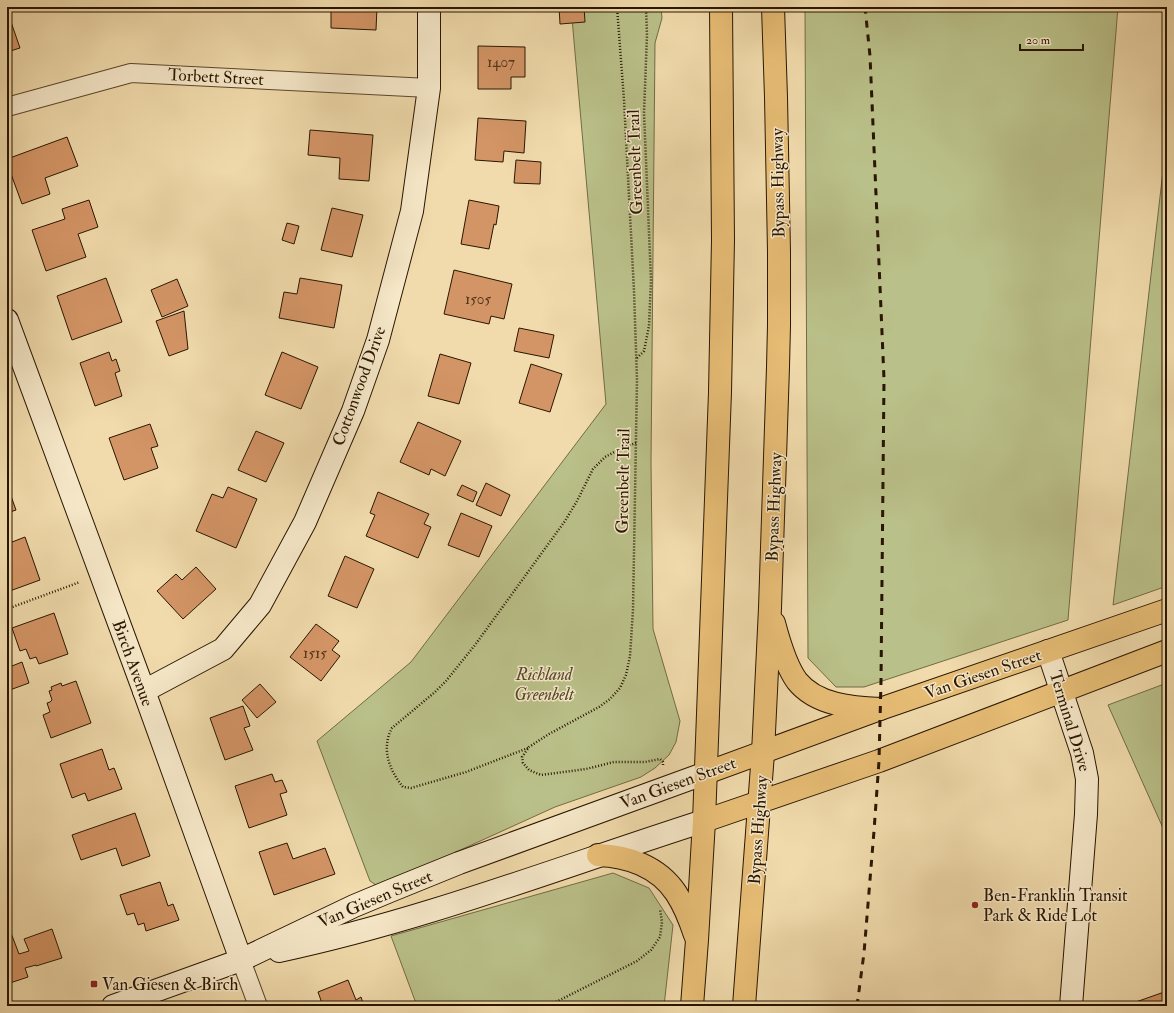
<svg xmlns="http://www.w3.org/2000/svg" width="1174" height="1013" viewBox="0 0 1174 1013" font-family="'IM FELL Double Pica',serif">
  <rect width="100%" height="100%" fill="#f1dbac"/>
  <filter id="stains"><feTurbulence type="fractalNoise" baseFrequency=".005" numOctaves="4"/><feColorMatrix values="0 0 0 0 .2 0 0 0 0 .09 0 0 0 0 .02 0 0 0 .5 -.17"/></filter>
  <radialGradient id="worn" r=".72"><stop offset=".6" stop-color="#630" stop-opacity="0"/><stop offset="1" stop-color="#630" stop-opacity=".3"/></radialGradient>
  <!-- green -->
  <g fill="#bac089" stroke="#726b45">
    <polygon points="571,7 661,7 662,18 655,43 651,462 653,629 680,721 676,742 669,755 655,768 641,777 555,807 379,887 370,881 317,741 411,662 606,404"/>
    <polygon points="805,7 1118,7 1068,620 864,687 836,687 808,658"/>
    <polygon points="1167,136 1167,586 1113,605"/>
    <polygon points="1167,683 1167,837 1108,705"/>
    <polygon points="613,873 649,888 673,925 664,1006 417,1006 391,936"/>
  </g>
  <!-- building -->
  <g fill="#d49566" stroke="#291601">
    <polygon points="331,7 377,7 376,30 331,28"/>
    <polygon points="559,7 584,7 585,22 560,24"/>
    <polygon points="10,19 20,48 7,52 7,20"/>
    <polygon points="478,46 525,47 525,77 511,77 511,89 478,89"/>
    <polygon points="478,118 526,121 524,153 504,151 503,162 475,160"/>
    <polygon points="310,130 373,135 369,181 339,179 340,158 308,155"/>
    <polygon points="67,137 78,166 45,178 50,194 22,204 7,163 7,159"/>
    <polygon points="516,160 541,162 540,184 514,183"/>
    <polygon points="89,200 98,227 78,234 86,257 46,271 32,230 65,219 62,209"/>
    <polygon points="469,200 499,206 496,225 494,224 489,249 461,244"/>
    <polygon points="332,208 363,215 352,257 321,250"/>
    <polygon points="287,223 299,226 294,244 282,240"/>
    <polygon points="454,270 512,284 504,319 491,316 489,324 444,314"/>
    <polygon points="106,278 122,322 72,340 57,296"/>
    <polygon points="300,278 342,285 334,328 279,318 284,292 297,294"/>
    <polygon points="177,279 188,306 162,317 151,290"/>
    <polygon points="184,311 188,349 169,356 156,321"/>
    <polygon points="519,328 554,335 549,358 514,351"/>
    <polygon points="109,352 112,361 116,359 120,371 115,373 122,396 95,406 80,363"/>
    <polygon points="282,352 318,367 301,409 265,395"/>
    <polygon points="440,354 471,363 459,404 428,396"/>
    <polygon points="531,364 562,374 550,412 519,403"/>
    <polygon points="418,422 461,441 445,476 431,469 429,475 400,462"/>
    <polygon points="150,424 158,446 151,448 158,468 124,480 109,438"/>
    <polygon points="256,431 284,443 266,482 238,470"/>
    <polygon points="486,483 510,495 501,516 476,505"/>
    <polygon points="7,485 16,510 7,513"/>
    <polygon points="462,485 477,492 473,502 457,495"/>
    <polygon points="228,487 257,499 236,548 196,531 212,494 223,498"/>
    <polygon points="378,492 429,514 424,524 431,527 418,558 366,536 375,515 370,513"/>
    <polygon points="461,513 492,526 479,557 448,545"/>
    <polygon points="25,537 40,580 7,592 7,544"/>
    <polygon points="345,556 374,569 357,608 328,596"/>
    <polygon points="196,567 216,589 183,619 157,591 176,574 182,580"/>
    <polygon points="54,613 68,654 39,664 36,657 30,659 26,649 20,651 12,628"/>
    <polygon points="316,624 339,641 332,650 340,656 321,681 290,657"/>
    <polygon points="22,662 29,683 7,691 7,668"/>
    <polygon points="76,681 91,723 51,738 43,715 50,712 47,703 50,702 52,700 49,691 52,690 51,687 61,683 62,686"/>
    <polygon points="260,684 276,702 257,718 242,700"/>
    <polygon points="243,706 250,726 244,728 253,750 225,760 210,718"/>
    <polygon points="102,749 109,770 114,768 122,789 88,801 85,793 72,798 60,764"/>
    <polygon points="272,774 275,782 282,780 287,792 280,794 287,815 249,828 235,786"/>
    <polygon points="135,813 150,856 122,866 116,848 81,860 72,835"/>
    <polygon points="287,843 293,859 325,848 335,874 274,895 259,852"/>
    <polygon points="160,882 168,906 173,904 179,920 146,931 144,923 138,925 134,913 127,915 120,895"/>
    <polygon points="52,929 62,958 36,966 36,965 25,968 28,977 7,984 7,934 11,933 19,954 29,951 24,939"/>
    <polygon points="348,980 356,1000 361,997 364,1006 323,1006 318,992"/>
    <polygon points="1167,991 1167,1006 1134,1006 1133,1003"/>
  </g>
  <g fill="none" stroke-linecap="round" stroke-linejoin="round">
    <!-- street casing -->
    <g stroke="#5b472c" stroke-width="20">
      <g id="street">
        <polyline points="7,107 131,73 429,88"/>
        <polyline points="241,960 258,1006"/>
      </g>
    </g>
    <!-- secondary casing -->
    <g stroke="#291601" stroke-width="24">
      <g id="secondary">
        <polyline points="7,320 144,691 241,960"/>
        <polyline points="1048,651 1082,753 1087,779 1086,814 1071,1006"/>
        <polyline points="144,691 223,649 260,605 305,522 353,411 378,340 412,211 429,88 429,7"/>
        <path d="M279 951C425 920 563 866 704 821"/>
        <polyline points="113,1006 241,960 354,906 390,891 459,863 706,773"/>
      </g>
    </g>
    <!-- primary casing -->
    <g stroke="#291601" stroke-width="24">
      <g id="primary">
        <polyline points="706,773 880,709 1167,610"/>
        <polyline points="704,821 879,761 1167,651"/>
      </g>
    </g>
    <!-- highway casing -->
    <g stroke="#291601" stroke-width="24">
      <g id="highway">
        <path d="M774 623C779 642 786 666 797 681 816 705 853 708 880 709"/>
        <path d="M598 855C627 856 658 866 676 893 684 905 690 920 695 935"/>
        <polyline points="692,1006 697,940 704,821 720,392 723,240 721,7"/>
        <polyline points="744,1006 763,753 770,608 778,367 779,325 779,252 776,97 773,7"/>
      </g>
    </g>
    <!-- path -->
    <g stroke="#291601" stroke-width="2.5" stroke-dasharray="1 2" stroke-linecap="butt">
      <polyline points="617,7 624,100 634,291 637,380 633,610 630,656 626,675 620,688 610,699 599,707 549,734 529,747 522,757 523,763 529,770 541,775 586,769 614,762 645,762 660,759 663,762 663,765"/>
      <polyline points="637,358 644,351 649,326 651,280 644,113 647,35 646,7"/>
      <polyline points="7,609 80,582"/>
      <path d="M528 748 466 772 411 788 403 787C389 770 381 748 392 728L435 692 446 681 475 645 565 521 577 501 593 469 605 457 620 449 636 443"/>
      <polyline points="548,1006 637,961 651,950 660,937 662,922 660,909"/>
    </g>
    <!-- street -->
    <use href="#street" stroke="#f6e8c9" stroke-width="18"/>
    <!-- secondary -->
    <use href="#secondary" stroke="#f6e8c9" stroke-width="22"/>
    <!-- primary -->
    <use href="#primary" stroke="#e8be76" stroke-width="22"/>
    <!-- highway -->
    <use href="#highway" stroke="#e8be76" stroke-width="22"/>
    <!-- rail -->
    <polyline stroke="#291601" stroke-width="3" stroke-dasharray="7 7" stroke-linecap="butt" points="857,1006 864,953 874,831 879,761 881,681 884,379 870,56 865,7"/>
  </g>
  <!-- markers -->
  <g fill="#8f2418" stroke="#f6e8c9" stroke-width="1.5">
    <circle cx="975" cy="905" r="4"/>
    <rect x="90" y="980" width="8" height="8" rx="2"/>
  </g>
  <g text-anchor="middle" dominant-baseline="central" stroke-width="3" stroke-linejoin="round" paint-order="stroke">
    <!-- number labels -->
    <g font-size="15" fill="#54361a">
      <text x="501" y="62">1407</text>
      <text x="478" y="299">1505</text>
      <text x="315" y="653">1515</text>
    </g>
    <!-- street labels -->
    <g font-size="17" fill="#291601" stroke="#f6e8c9">
      <text transform="translate(216 77) rotate(3)">Torbett Street</text>
      <text transform="translate(635 162) rotate(-92)">Greenbelt Trail</text>
      <text transform="translate(778 183) rotate(-91)">Bypass Highway</text>
      <text transform="translate(359 386) rotate(-70)">Cottonwood Drive</text>
      <text transform="translate(623 481) rotate(-89)">Greenbelt Trail</text>
      <text transform="translate(774 507) rotate(-88)">Bypass Highway</text>
      <text transform="translate(133 663) rotate(70)">Birch Avenue</text>
      <text transform="translate(983 674) rotate(-19)">Van Giesen Street</text>
      <text transform="translate(1070 721) rotate(73)">Terminal Drive</text>
      <text transform="translate(678 783) rotate(-20)">Van Giesen Street</text>
      <text transform="translate(758 830) rotate(-86)">Bypass Highway</text>
      <text transform="translate(375 899) rotate(-23)">Van Giesen Street</text>
    </g>
    <!-- park labels -->
    <g font-size="17" font-style="italic" fill="#54492a" stroke="#f6e8c9">
      <text x="544" y="674">Richland<tspan x="544" dy="20">Greenbelt</tspan></text>
    </g>
    <!-- poi labels -->
    <g font-size="17" fill="#291601" stroke="#f6e8c9" text-anchor="start">
      <text x="983" y="895">Ben-Franklin Transit<tspan x="983" dy="20">Park &amp; Ride Lot</tspan></text>
      <text x="102" y="984">Van Giesen &amp; Birch</text>
    </g>
  </g>
  <!-- margin -->
  <rect width="1174" height="1013" fill="none" stroke="#f1dbac" stroke-width="24"/>
  <rect x="8" y="8" width="1158" height="997" fill="none" stroke="#291601" stroke-width="2"/>
  <rect x="12" y="12" width="1150" height="989" fill="none" stroke="#291601"/>
  <!-- scale -->
  <path d="M1020 44v6h63v-6" fill="none" stroke="#291601" stroke-width="2"/>
  <text x="1026" y="44" font-size="12" fill="#291601" stroke="#f6e8c9" stroke-width="3" paint-order="stroke">20 m</text>
  <rect width="100%" height="100%" filter="url(#stains)"/>
  <rect width="100%" height="100%" fill="url(#worn)"/>
</svg>
